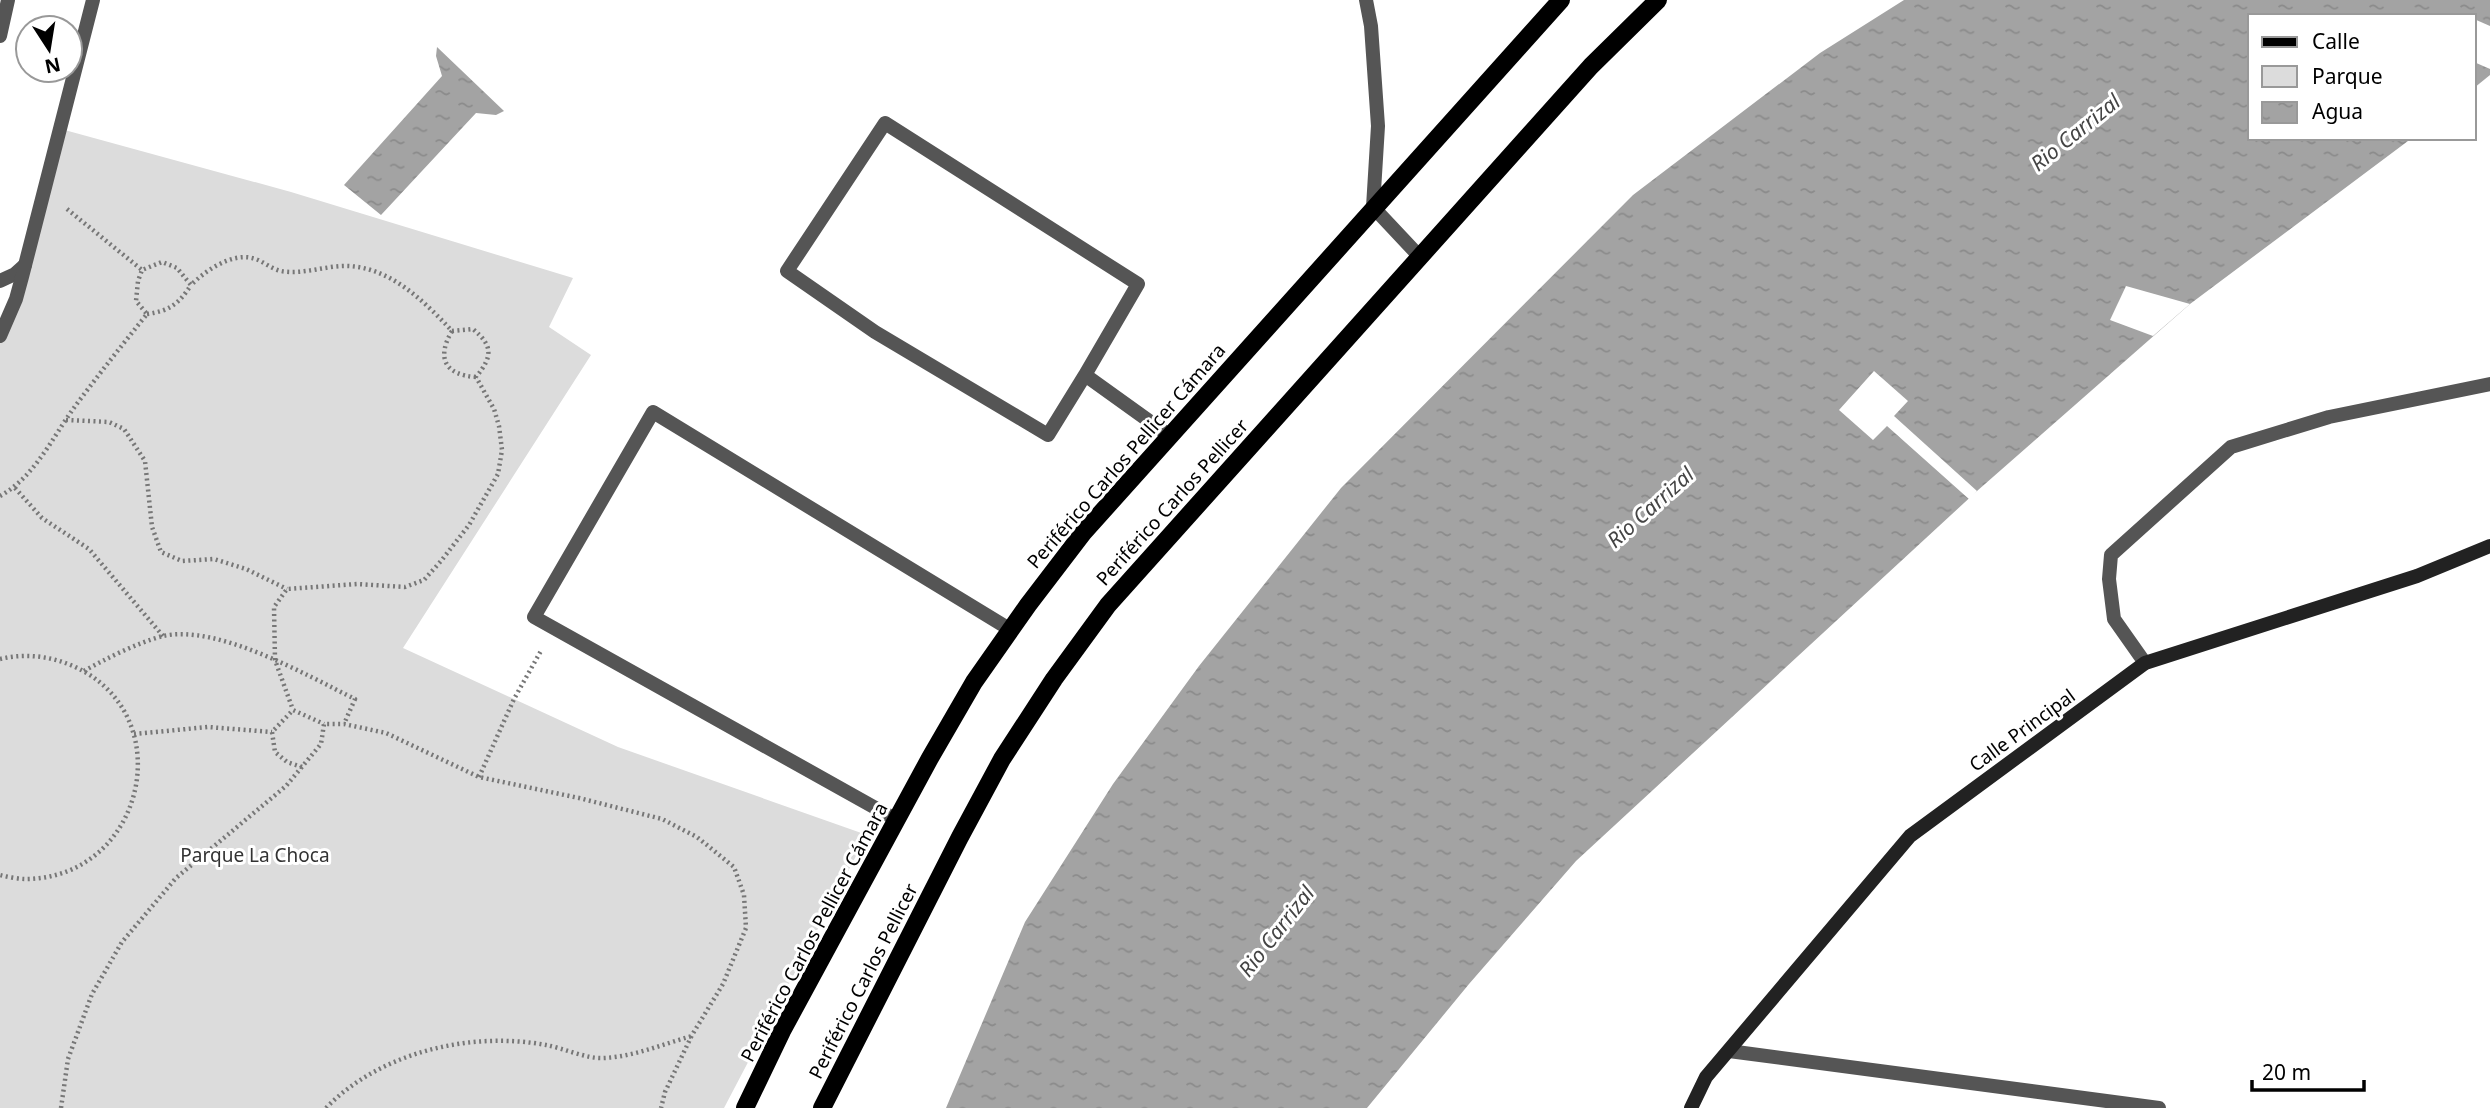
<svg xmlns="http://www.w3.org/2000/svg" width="2490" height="1108" viewBox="0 0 2490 1108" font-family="'Noto Sans',sans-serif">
  <defs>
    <pattern id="water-ripples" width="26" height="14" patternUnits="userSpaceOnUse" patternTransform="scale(1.75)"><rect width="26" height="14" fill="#a3a3a3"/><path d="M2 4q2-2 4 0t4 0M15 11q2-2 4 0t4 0" fill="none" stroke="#8b8b8b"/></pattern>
  </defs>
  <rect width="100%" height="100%" fill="#fff"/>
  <!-- green -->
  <polygon fill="#dcdcdc" points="61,129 291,192 573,278 549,327 591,355 403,648 618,747 867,835 724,1108 0,1108 0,333"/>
  <!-- water -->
  <g fill="url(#water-ripples)">
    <polygon points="1904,0 2490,0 2490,75 2474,88 2474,16 2250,16 2250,138 2412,138 2190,304 1977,491 1576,861 1469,984 1367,1108 946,1108 1025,922 1113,784 1199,666 1341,488 1633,195 1820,53"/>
    <polygon points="437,47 504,111 496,115 476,113 381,215 344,185 442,76 436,56"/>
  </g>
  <!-- pier -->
  <g fill="#fff">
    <polygon points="2474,19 2490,26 2490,69 2474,62"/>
    <polygon points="2126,286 2190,304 2153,336 2110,320"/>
    <polygon points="1874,371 1908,401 1894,416 1977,491 1970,500 1887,426 1873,440 1839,410"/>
  </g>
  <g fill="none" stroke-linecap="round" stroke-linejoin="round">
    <!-- path -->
    <g stroke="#777" stroke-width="4.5" stroke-dasharray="2 3.5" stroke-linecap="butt">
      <polyline points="67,209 142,270"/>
      <path d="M147 314C169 311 179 304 191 285"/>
      <path d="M452 331C436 358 445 375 476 377"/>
      <polyline points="66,420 109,422 124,429 145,461 152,527 161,552 182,561 214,559 246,569 287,589"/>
      <polyline points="15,488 42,518 89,549 163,636"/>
      <path d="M0 496C35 477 53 436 76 405 99 374 123 344 147 314L136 301 138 281 142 270 162 262 177 268 191 285C205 271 231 253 252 258 262 260 271 269 281 271 302 275 324 266 345 266 389 266 424 301 452 331L473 329C493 346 493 356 476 377L494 409 499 426 502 450 498 474 469 525 441 561 424 580 405 587 357 584 287 589 274 607 275 660 293 710"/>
      <path d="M0 659C25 653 50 656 73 666 182 714 145 878 26 879 18 879 8 877 0 875"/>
      <path d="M84 671C105 659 139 642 163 636 218 624 306 675 355 699L344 724"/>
      <polyline points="134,734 208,727 272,732"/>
      <polyline points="302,767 287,762 275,752 272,732 293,710 324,724"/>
      <polyline points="479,777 514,699 542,649"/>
      <polyline points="61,1108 68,1059 92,994 122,942 176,878 286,786 321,744 324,724 344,724 386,733 479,777 579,798 662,819 697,837 734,867 744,895 746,928 723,984 692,1035 665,1092 661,1108"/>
      <path d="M326 1108C380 1052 471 1031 546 1045 563 1048 587 1059 603 1058 633 1057 663 1044 692 1036"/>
    </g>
    <!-- service -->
    <g stroke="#555" stroke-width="14">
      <polyline points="1085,375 1138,284 885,123 787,271 875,332 1048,435 1085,375 1170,436"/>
      <polyline points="2145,663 2114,619 2109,579 2111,555 2231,447 2329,417 2490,384"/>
      <polyline points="897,820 534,617 653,412 1011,630"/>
    </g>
    <!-- minor -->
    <polyline stroke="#555" stroke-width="14" points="1729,1051 2159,1108"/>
    <!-- tertiary -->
    <g stroke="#555" stroke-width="14">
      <polyline points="1366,0 1371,26 1378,126 1373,207 1420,257"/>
      <polyline points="0,36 8,0"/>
      <polyline points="0,281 15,274 25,265"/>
      <polyline points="0,336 16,299 22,277 93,0"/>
    </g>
    <!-- secondary -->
    <polyline stroke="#222" stroke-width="14" points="1691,1108 1706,1077 1910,836 2145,663 2417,576 2490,546"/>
    <!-- primary -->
    <g stroke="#000" stroke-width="18">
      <polyline points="745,1108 782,1031 930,758 974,682 1028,605 1083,533 1561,0"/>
      <polyline points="822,1108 960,837 1002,759 1054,679 1108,605 1591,66 1658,0"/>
    </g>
  </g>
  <g text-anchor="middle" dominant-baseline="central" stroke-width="6" stroke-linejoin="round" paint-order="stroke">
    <!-- street labels -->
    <g font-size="19" fill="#000" stroke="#fff">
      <text transform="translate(1126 456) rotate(-49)">Periférico Carlos Pellicer Cámara</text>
      <text transform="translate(1172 502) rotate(-48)">Periférico Carlos Pellicer</text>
      <text transform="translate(2022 730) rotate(-36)">Calle Principal</text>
      <text transform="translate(814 932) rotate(-62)">Periférico Carlos Pellicer Cámara</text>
      <text transform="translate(863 981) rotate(-63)">Periférico Carlos Pellicer</text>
    </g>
    <!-- park labels -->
    <g font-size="19" fill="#333" stroke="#fff">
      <text x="255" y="855">Parque La Choca</text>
    </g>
    <!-- water labels -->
    <g font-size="21" font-style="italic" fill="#444" stroke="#fff">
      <text transform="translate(2075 132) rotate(-39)">Rio Carrizal</text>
      <text transform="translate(1650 507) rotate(-42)">Rio Carrizal</text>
      <text transform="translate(1276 931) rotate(-52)">Rio Carrizal</text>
    </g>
  </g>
  <!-- legend -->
  <rect x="2248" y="14" width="228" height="126" fill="#ffffff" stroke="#999999" stroke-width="2"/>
  <rect x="2262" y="37" width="35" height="10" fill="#000000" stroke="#999999" stroke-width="2"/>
  <text x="2312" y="49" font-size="21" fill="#000000">Calle</text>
  <rect x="2262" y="66" width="35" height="21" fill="#dcdcdc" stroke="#999999" stroke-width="2"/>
  <text x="2312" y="84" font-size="21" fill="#000000">Parque</text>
  <rect x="2262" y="102" width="35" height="21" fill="url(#water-ripples)" stroke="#999999" stroke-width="2"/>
  <text x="2312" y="119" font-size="21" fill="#000000">Agua</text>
  <!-- north arrow -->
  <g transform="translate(49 49) rotate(168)"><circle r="33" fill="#ffffff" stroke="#999999" stroke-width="2"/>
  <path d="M0-5L12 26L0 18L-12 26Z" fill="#000000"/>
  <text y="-10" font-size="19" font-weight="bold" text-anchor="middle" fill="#000000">N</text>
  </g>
  <!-- scale -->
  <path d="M2252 1080v10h112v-10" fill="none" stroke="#000000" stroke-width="3.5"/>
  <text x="2262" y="1080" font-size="21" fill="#000000" stroke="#ffffff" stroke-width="5" paint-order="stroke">20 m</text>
</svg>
